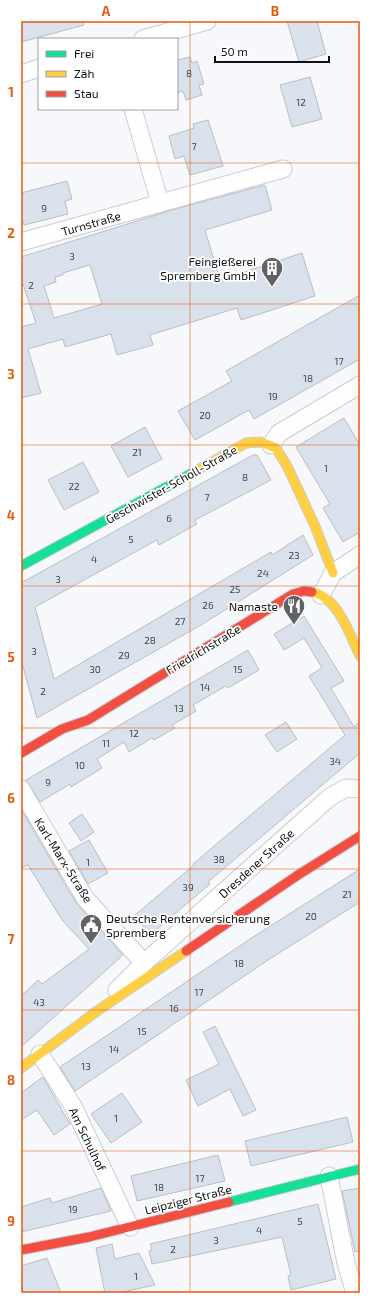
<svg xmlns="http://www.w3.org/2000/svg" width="381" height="1314" viewBox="0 0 381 1314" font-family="'Exo 2',sans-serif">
  <rect width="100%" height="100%" fill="#f6f8fb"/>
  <!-- building -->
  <g fill="#d9e2ec" stroke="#bbbdc0" fill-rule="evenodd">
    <polygon points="21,21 83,21 84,25 21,42"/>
    <polygon points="287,21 317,21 326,54 299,62"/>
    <polygon points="190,57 192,63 197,61 204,84 199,85 202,95 186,100 183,91 177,93 177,60"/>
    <polygon points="310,77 322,119 292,127 280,85"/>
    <polygon points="208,120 223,166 190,175 184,156 175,159 169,136 194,128 193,124"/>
    <polygon points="67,181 72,199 65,201 68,214 24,225 21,215 21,193"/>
    <path d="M265 185 272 210 205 230 220 280 302 253 315 296 241 320 237 308 150 335 153 345 117 355 111 334 65 347 63 339 28 349 41 393 21 398V327L36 323 23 284H21V257L179 208ZM90 265 102 304 54 318 44 286 56 282 55 277 63 275V273Z"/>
    <polygon points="360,295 360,359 254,419 249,410 195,440 178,411 232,381 226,371"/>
    <polygon points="344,418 360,445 360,532 343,542 323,508 330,504 296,447"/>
    <polygon points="145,427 162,459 128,477 111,446"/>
    <polygon points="253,455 257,455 271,480 195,520 197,524 159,545 157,540 35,607 54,679 271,552 272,555 303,535 313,555 201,625 37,718 21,659 21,583"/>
    <polygon points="83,462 99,492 64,510 48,480"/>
    <polygon points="304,616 344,681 331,688 354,727 360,721 360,753 208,882 210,884 150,935 134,916 194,865 193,864 345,735 309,676 322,668 304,638 284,650 274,634"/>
    <polygon points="248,650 259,670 228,688 226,686 193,705 196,711 172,725 175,728 154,740 152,738 129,752 124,742 97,759 102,768 71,787 70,784 40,802 26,780"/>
    <polygon points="286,722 297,739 277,752 265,735"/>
    <polygon points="21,809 76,903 123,955 21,1047 21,996 38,980 42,984 89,949 62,920 28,865 21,868"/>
    <polygon points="82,814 94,832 81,841 69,823"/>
    <polygon points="89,840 108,873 88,884 69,851"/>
    <polygon points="360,869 360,902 268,960 75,1091 60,1067 253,937"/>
    <polygon points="215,1026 256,1110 243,1116 230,1089 198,1106 186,1080 219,1064 203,1032"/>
    <polygon points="43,1077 70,1124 54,1135 37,1110 21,1120 21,1093"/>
    <polygon points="122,1093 142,1122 111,1143 91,1114"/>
    <polygon points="347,1117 353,1142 251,1166 245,1141"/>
    <polygon points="218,1155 225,1181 137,1201 131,1176"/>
    <polygon points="101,1188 111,1211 21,1232 21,1207 50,1198 52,1203"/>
    <polygon points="360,1188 360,1251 355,1252 342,1191"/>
    <polygon points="318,1204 336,1279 291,1290 288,1276 291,1275 282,1237 152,1264 149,1251 152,1250 150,1244"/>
    <polygon points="112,1244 115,1259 139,1253 155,1285 118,1293 105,1293 96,1248"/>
    <polygon points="47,1258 61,1293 24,1293 21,1286 21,1266"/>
  </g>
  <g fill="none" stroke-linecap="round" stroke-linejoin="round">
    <!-- street casing -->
    <g stroke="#cbcdd0" stroke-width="19">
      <g id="street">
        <polyline points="143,39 207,21"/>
        <polyline points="21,74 39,68"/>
        <polyline points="133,109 160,203"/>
        <polyline points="21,242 283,169"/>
        <polyline points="271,445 279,433 360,385"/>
        <polyline points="321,595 333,573 360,555"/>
        <polyline points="21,789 85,898 144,963"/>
        <polyline points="117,990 144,963 330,797 346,788 360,789"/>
        <polyline points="40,1054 73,1106 130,1227"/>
        <polyline points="329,1176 346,1263 355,1293"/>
      </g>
    </g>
    <!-- fast casing -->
    <g stroke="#cbcdd0" stroke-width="11">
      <g id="fast">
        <polyline points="21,566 194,472"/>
        <polyline points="229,1202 360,1169"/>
      </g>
    </g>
    <!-- slow casing -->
    <g stroke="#cbcdd0" stroke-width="11">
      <g id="slow">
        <polyline points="194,472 246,443 261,442 276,448 287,466 315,526 333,573"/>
        <path d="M312 592C338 597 350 635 360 656"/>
        <polyline points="21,1068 97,1011 186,951"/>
      </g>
    </g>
    <!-- jam casing -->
    <g stroke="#cbcdd0" stroke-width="11">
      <g id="jam">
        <polyline points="21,753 62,729 88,720 293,594 304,591 312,592"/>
        <polyline points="186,951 298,875 360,836"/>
        <polyline points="21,1250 89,1237 229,1202"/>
      </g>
    </g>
    <!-- street -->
    <use href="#street" stroke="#fefefe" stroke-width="17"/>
    <!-- fast -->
    <use href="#fast" stroke="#16e098" stroke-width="9"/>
    <!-- slow -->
    <use href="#slow" stroke="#ffcf43" stroke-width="9"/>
    <!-- jam -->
    <use href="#jam" stroke="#f24e42" stroke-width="9"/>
  </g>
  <!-- grid -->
  <path fill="none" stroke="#e8590c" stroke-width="1" stroke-opacity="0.55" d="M190 21V1293M21 163H360M21 304H360M21 445H360M21 586H360M21 728H360M21 869H360M21 1010H360M21 1151H360"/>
  <!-- icons -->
  <defs>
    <g id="building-pin" transform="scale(1.15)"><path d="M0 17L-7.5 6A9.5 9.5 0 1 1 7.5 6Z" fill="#606265" stroke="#fff"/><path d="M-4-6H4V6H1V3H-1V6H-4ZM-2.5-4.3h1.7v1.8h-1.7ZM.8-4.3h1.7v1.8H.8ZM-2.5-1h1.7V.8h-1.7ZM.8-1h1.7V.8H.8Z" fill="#fff"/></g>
    <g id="restaurant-pin" transform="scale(1.15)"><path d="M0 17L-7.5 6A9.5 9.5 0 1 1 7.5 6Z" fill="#606265" stroke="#fff"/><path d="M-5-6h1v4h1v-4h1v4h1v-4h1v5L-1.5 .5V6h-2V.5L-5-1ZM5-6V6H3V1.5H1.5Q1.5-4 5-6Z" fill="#fff"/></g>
    <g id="civic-pin" transform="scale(1.15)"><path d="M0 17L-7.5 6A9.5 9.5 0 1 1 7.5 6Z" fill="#606265" stroke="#fff"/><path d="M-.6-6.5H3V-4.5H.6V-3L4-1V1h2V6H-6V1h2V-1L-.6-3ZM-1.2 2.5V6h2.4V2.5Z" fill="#fff"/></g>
  </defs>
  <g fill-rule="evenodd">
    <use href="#building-pin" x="272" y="268"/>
    <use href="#restaurant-pin" x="294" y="606"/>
    <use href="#civic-pin" x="91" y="925"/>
  </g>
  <g text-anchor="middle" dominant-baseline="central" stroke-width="3.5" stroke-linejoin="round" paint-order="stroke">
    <!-- number labels -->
    <g font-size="10" fill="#42454a">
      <text x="189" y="73">8</text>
      <text x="301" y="102">12</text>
      <text x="194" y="146">7</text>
      <text x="44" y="208">9</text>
      <text x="72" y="256">3</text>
      <text x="31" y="285">2</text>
      <text x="339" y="361">17</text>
      <text x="308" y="378">18</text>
      <text x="273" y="396">19</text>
      <text x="205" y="415">20</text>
      <text x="137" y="452">21</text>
      <text x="326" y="468">1</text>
      <text x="245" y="477">8</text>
      <text x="74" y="486">22</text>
      <text x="207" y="497">7</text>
      <text x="169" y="518">6</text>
      <text x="131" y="539">5</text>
      <text x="294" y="555">23</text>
      <text x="94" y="559">4</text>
      <text x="263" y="573">24</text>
      <text x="58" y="579">3</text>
      <text x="235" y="589">25</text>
      <text x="208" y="605">26</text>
      <text x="180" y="621">27</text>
      <text x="150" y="640">28</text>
      <text x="34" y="651">3</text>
      <text x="124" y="655">29</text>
      <text x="95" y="669">30</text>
      <text x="238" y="669">15</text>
      <text x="205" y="687">14</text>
      <text x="43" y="691">2</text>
      <text x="179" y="708">13</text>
      <text x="134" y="733">12</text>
      <text x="106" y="743">11</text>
      <text x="335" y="761">34</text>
      <text x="80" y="765">10</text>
      <text x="48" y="782">9</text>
      <text x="219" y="859">38</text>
      <text x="88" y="862">1</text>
      <text x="188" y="887">39</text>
      <text x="347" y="894">21</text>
      <text x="311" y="916">20</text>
      <text x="239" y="963">18</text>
      <text x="199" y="992">17</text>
      <text x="39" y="1002">43</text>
      <text x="174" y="1008">16</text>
      <text x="142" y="1031">15</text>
      <text x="114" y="1049">14</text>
      <text x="86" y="1066">13</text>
      <text x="116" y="1118">1</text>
      <text x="200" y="1178">17</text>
      <text x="159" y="1187">18</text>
      <text x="73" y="1209">19</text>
      <text x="300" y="1221">5</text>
      <text x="259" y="1230">4</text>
      <text x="216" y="1240">3</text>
      <text x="173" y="1249">2</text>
      <text x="136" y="1276">1</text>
    </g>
    <!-- street labels -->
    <g font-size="12" fill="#0f1114" stroke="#fff">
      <text transform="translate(91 223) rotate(-16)">Turnstraße</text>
      <text transform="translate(171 484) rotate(-29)">Geschwister-Scholl-Straße</text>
      <text transform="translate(203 649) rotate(-31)">Friedrichstraße</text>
      <text transform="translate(64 860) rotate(58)">Karl-Marx-Straße</text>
      <text transform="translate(256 863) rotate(-42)">Dresdener Straße</text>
      <text transform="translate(88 1139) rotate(64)">Am Schulhof</text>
      <text transform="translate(188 1199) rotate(-14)">Leipziger Straße</text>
    </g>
    <!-- poi labels -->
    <g font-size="12" fill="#0f1114" stroke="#fff" text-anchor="end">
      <text x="256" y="261">Feingießerei<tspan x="256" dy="14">Spremberg GmbH</tspan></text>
      <text x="278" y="606">Namaste</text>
      <text x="106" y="918" text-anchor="start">Deutsche Rentenversicherung<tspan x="106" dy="14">Spremberg</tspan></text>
    </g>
  </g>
  <!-- border -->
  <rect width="381" height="1314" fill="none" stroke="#ffffff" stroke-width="44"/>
  <!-- legend -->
  <rect x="38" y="38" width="140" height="72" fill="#ffffff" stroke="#9fa0a1"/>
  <rect x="46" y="51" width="20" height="6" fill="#16e098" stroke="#9fa0a1"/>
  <text x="74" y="58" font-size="12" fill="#0f1114">Frei</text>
  <rect x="46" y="71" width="20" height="6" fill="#ffcf43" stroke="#9fa0a1"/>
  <text x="74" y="78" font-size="12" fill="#0f1114">Zäh</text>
  <rect x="46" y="91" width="20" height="6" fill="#f24e42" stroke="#9fa0a1"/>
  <text x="74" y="98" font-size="12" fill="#0f1114">Stau</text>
  <!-- scale -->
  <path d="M215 56v6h114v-6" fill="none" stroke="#0f1114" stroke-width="2"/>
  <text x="221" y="56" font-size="12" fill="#0f1114" stroke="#ffffff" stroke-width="3" paint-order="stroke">50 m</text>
  <rect x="22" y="22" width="337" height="1270" fill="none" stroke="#e8590c" stroke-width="1.5"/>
  <g font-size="13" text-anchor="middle" font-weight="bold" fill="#e8590c">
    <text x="106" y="16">A</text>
    <text x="275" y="16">B</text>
    <text x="11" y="97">1</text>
    <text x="11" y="238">2</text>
    <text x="11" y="379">3</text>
    <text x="11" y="520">4</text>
    <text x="11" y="662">5</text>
    <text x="11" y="803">6</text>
    <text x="11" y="944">7</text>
    <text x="11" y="1085">8</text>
    <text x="11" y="1226">9</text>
  </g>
</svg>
